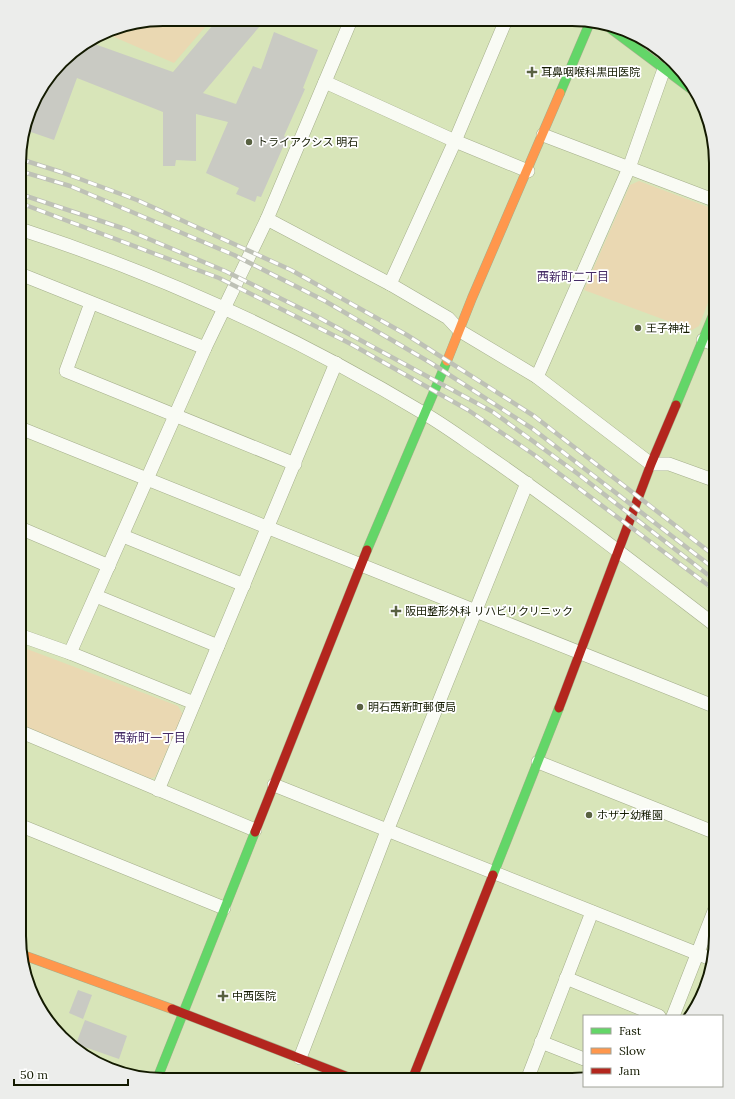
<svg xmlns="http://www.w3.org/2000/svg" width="735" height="1099" viewBox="0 0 735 1099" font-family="Lora,'Noto Sans JP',serif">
  <rect width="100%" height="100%" fill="#d8e5b9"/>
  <!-- green -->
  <g fill="#ead8b2">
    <polygon points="163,19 212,19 174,63 105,33 116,27"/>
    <polygon points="639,181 716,210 716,282 699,326 692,330 584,290 630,185"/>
    <polygon points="19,646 178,706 183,715 155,777 148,779 19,725"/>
  </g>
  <!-- building -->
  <g fill="#c9cac3">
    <polygon points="218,19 266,19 203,93 236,104 253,66 261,69 274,32 318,50 303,88 305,89 284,136 287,138 261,197 257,196 255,202 236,194 239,188 206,173 228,122 196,114 196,161 176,160 175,166 163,166 163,112 77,78 54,140 25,130 38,91 68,54 89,42 173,72"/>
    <polygon points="78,990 92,995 83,1019 69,1013"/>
    <polygon points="85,1020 127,1036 119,1059 76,1044"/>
  </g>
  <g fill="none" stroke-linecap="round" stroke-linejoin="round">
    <!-- street casing -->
    <g stroke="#a5af8c" stroke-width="14">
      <g id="street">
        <polyline points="325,82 455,141 528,171"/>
        <polyline points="543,135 716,201"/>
        <polyline points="267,219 390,284 448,318 460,331 537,377 651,464 669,464 716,481"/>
        <path d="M20 229C162 275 297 337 425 414 444 425 463 439 482 452 562 507 639 567 716 626"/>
        <polyline points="20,274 205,348"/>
        <polyline points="390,284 455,141 506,20"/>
        <polyline points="91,303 66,371 295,464"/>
        <polyline points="703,340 716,345"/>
        <polyline points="537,377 629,168 664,69"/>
        <path d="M20 428C251 522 484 614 716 707"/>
        <polyline points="20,528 109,566"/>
        <polyline points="123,536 244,585"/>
        <polyline points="96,596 218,646"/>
        <polyline points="19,635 70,653 194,703"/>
        <polyline points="70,653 205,348 267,219 351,20"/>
        <polyline points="19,731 255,830"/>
        <polyline points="538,762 716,833"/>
        <polyline points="274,785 711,959"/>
        <polyline points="158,790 336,363"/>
        <polyline points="19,825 224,908"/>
        <polyline points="566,978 659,1016"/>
        <polyline points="673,1016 716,906"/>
        <polyline points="541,1042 584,1059"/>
        <polyline points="300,1058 387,831 527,483"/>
        <polyline points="527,1080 592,912"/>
      </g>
    </g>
    <!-- fast casing -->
    <g stroke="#a5af8c" stroke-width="10">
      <g id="fast">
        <polyline points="611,29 691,89"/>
        <polyline points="560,93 591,20"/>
        <polyline points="676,405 716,308"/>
        <polyline points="367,550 447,361"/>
        <polyline points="493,875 559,708"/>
        <polyline points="157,1079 255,832"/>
      </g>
    </g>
    <!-- slow casing -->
    <g stroke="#a5af8c" stroke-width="10">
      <g id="slow">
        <polyline points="447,361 472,298 560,93"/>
        <polyline points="23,955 172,1009"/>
      </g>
    </g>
    <!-- jam casing -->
    <g stroke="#a5af8c" stroke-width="10">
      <g id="jam">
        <polyline points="559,708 651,464 676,405"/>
        <polyline points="255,832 367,550"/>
        <polyline points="172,1009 353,1079"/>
        <polyline points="412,1080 493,875"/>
      </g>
    </g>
    <!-- street -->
    <use href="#street" stroke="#f9fbf4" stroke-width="13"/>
    <!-- fast -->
    <use href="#fast" stroke="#63d668" stroke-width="9"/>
    <!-- slow -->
    <use href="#slow" stroke="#ff974d" stroke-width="9"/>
    <!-- jam -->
    <use href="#jam" stroke="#b3261e" stroke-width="9"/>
    <!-- rail casing -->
    <g stroke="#bec1b6" stroke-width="4.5">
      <g id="rail">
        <polyline points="20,159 61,172 137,200 291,270 407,335 534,416 716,557"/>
        <polyline points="20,171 70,186 182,233 234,255 325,301 431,363 533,429 716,570"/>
        <polyline points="20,194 125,229 225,271 314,315 493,412 578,474 716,581"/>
        <polyline points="20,203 219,278 349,343 468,410 533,454 716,591"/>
      </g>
    </g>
    <!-- rail -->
    <use href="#rail" stroke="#fff" stroke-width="3" stroke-dasharray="9" stroke-linecap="butt"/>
  </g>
  <!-- markers -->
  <g fill="#586141" stroke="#fff" stroke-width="1.5">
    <path d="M530 66h4v4h4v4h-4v4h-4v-4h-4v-4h4z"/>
    <circle cx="249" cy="142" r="4"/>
    <circle cx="638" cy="328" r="4"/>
    <path d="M394 605h4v4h4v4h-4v4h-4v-4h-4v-4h4z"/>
    <circle cx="360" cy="707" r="4"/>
    <circle cx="589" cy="815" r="4"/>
    <path d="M221 990h4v4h4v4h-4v4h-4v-4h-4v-4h4z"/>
  </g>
  <g text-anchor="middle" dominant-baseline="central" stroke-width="3.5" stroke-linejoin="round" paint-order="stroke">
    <!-- poi labels -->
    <g font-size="11" fill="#131a00" stroke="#fff" text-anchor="start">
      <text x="541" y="72">耳鼻咽喉科黒田医院</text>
      <text x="257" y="142">トライアクシス 明石</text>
      <text x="646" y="328">王子神社</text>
      <text x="405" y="611">阪田整形外科 リハビリクリニック</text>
      <text x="368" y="707">明石西新町郵便局</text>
      <text x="597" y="815">ホザナ幼稚園</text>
      <text x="232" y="996">中西医院</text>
    </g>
    <!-- neighbourhood labels -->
    <g font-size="12" fill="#462c66" stroke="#fff">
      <text x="573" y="276">西新町二丁目</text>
      <text x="150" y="737">西新町一丁目</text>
    </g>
  </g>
  <!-- crop -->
  <path d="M0 0H735V1099H0ZM163 26H572A137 137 0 0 1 709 163V936A137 137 0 0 1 572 1073H163A137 137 0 0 1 26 936V163A137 137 0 0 1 163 26Z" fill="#ecedeb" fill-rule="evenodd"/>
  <path fill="none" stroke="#131a00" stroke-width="2" d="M163 26H572A137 137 0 0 1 709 163V936A137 137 0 0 1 572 1073H163A137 137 0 0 1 26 936V163A137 137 0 0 1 163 26Z"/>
  <!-- legend -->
  <rect x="583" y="1015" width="140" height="72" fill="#ffffff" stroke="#a1a399"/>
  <rect x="591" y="1028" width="20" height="6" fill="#63d668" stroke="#a1a399"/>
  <text x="619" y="1035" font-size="12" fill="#131a00">Fast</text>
  <rect x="591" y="1048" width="20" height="6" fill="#ff974d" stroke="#a1a399"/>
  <text x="619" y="1055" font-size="12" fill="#131a00">Slow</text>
  <rect x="591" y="1068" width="20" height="6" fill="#b3261e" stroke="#a1a399"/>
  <text x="619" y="1075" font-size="12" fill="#131a00">Jam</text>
  <!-- scale -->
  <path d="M14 1079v6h114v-6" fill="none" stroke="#131a00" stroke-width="2"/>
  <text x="20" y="1079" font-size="12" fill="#131a00" stroke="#ffffff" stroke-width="3" paint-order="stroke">50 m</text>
</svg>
